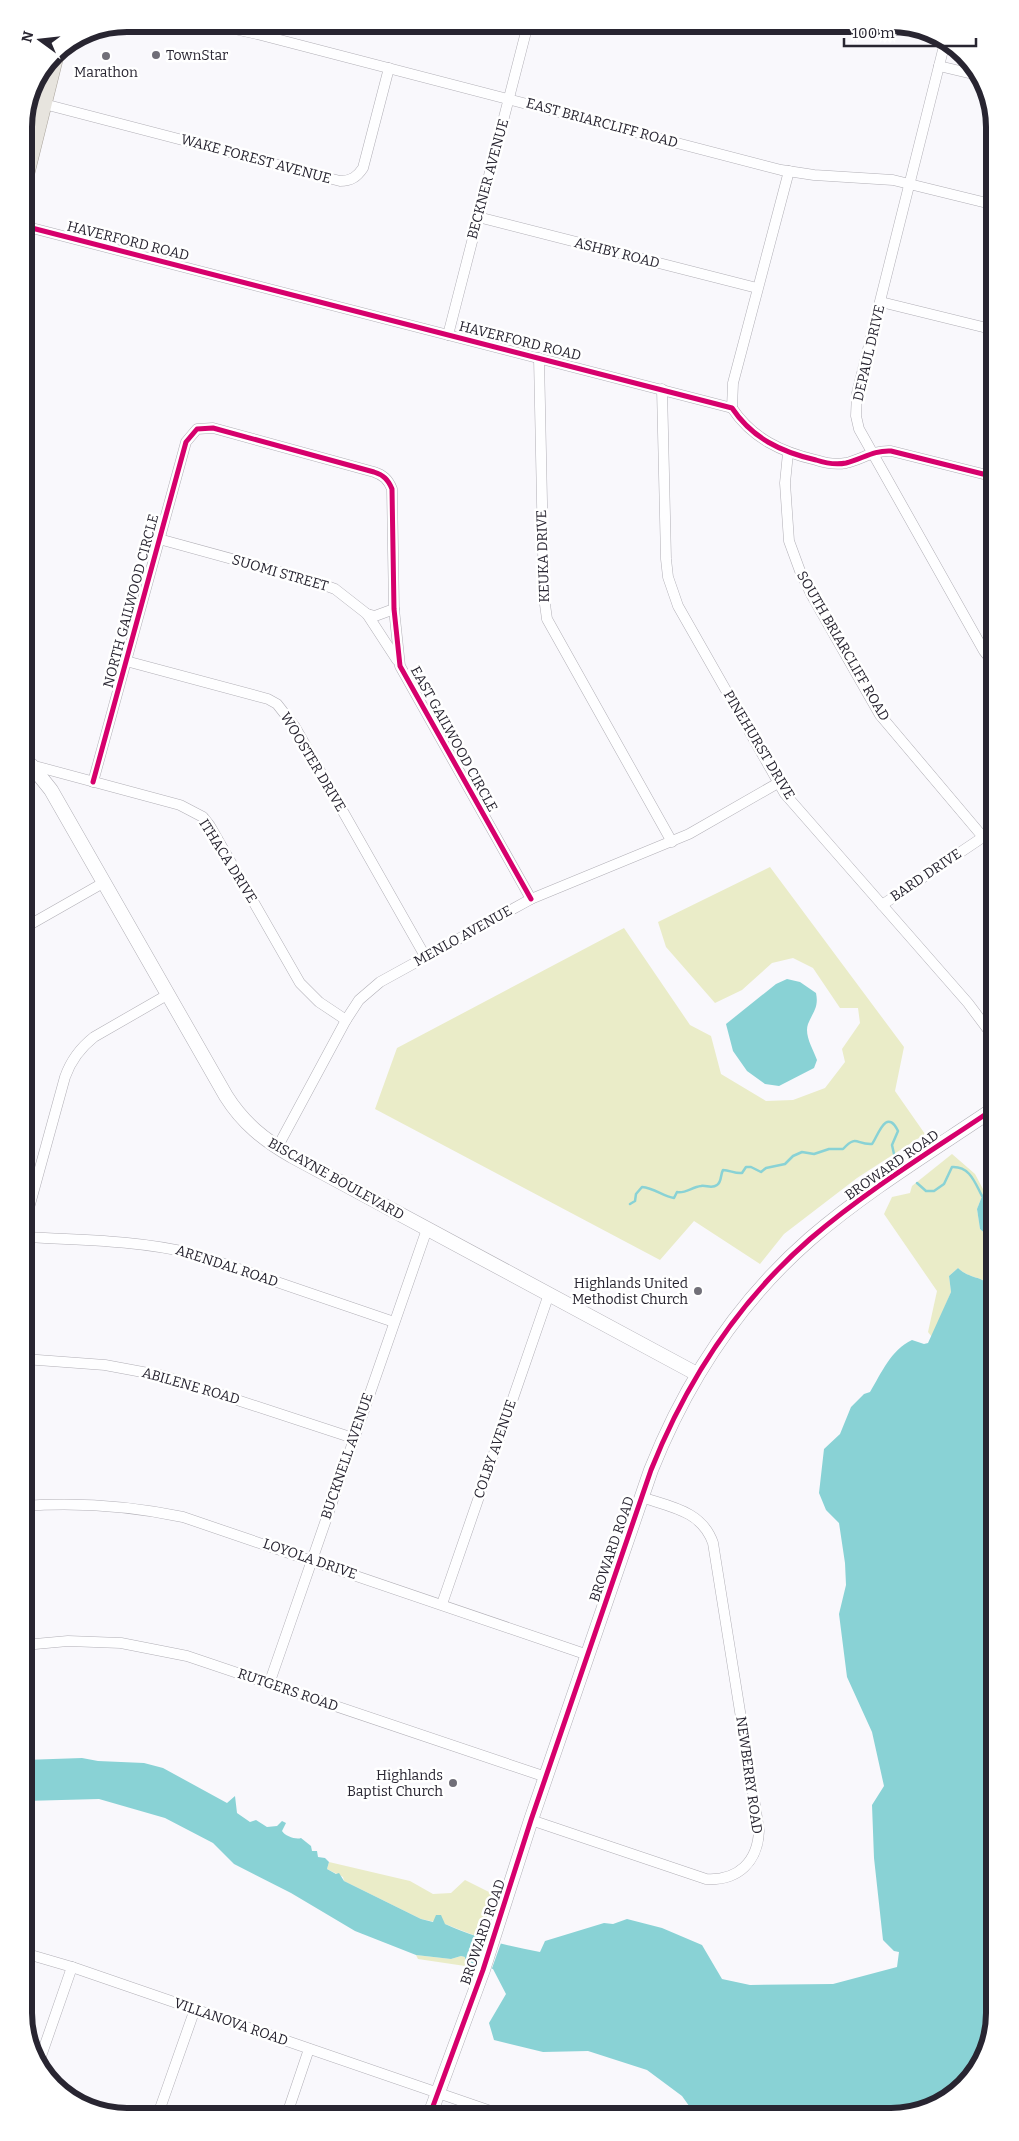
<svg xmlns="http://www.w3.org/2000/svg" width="1019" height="2141" viewBox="0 0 1019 2141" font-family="Bitter,serif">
  <rect width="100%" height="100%" fill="#f9f8fc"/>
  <!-- green -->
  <g fill="#eaecc8">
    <polygon points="770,867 904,1047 895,1091 925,1134 857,1178 784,1234 760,1264 694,1221 660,1260 375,1109 397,1048 624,928 690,1025 711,1036 721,1074 766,1101 793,1100 825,1088 845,1062 842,1049 860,1023 858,1008 840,1008 813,968 793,958 772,963 742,990 715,1003 666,947 658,922"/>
    <path d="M952 1154 975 1174 984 1191 977 1209 980 1229 995 1242V1289C982 1275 971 1280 958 1268L949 1276 951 1292 932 1337 928 1332 937 1291 884 1214 892 1197 910 1193 912 1186Z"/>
    <polygon points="329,1862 410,1881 433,1894 451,1893 465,1880 493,1894 481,1938 445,1924 421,1919 344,1881 343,1877 327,1869"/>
    <polygon points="416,1955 451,1959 461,1956 465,1957 465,1966 418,1959"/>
  </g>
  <!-- water -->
  <g fill="#89d2d5">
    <path d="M787 979 800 982 816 993C819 1007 813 1012 808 1024 804 1035 813 1049 817 1060L814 1068 779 1086 765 1084 747 1071 733 1051 726 1024 776 984Z"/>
    <polygon points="984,1191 995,1202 995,1242 980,1229 977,1209"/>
    <path d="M958 1268C971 1280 982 1275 995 1289V2013L978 2071 931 2109 891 2117H697L682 2096 647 2070 588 2051 543 2052 494 2040 489 2023 506 1994 493 1969 465 1962V1957L461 1956 451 1959 416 1955 355 1931 291 1893 234 1864 213 1843 165 1818 99 1799 24 1801V1760L82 1758 98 1761 144 1763 163 1768 227 1803 235 1796 237 1813 250 1822 256 1820 267 1827 277 1826 282 1821 286 1823 282 1831C285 1836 296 1840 301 1838L311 1846 312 1851H317L318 1857 325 1858 329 1862 327 1869 336 1874 339 1873 344 1881 421 1919 433 1922 436 1915H441L445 1924C476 1938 507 1946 540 1952L545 1941 604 1923 613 1924 627 1919 662 1928 702 1945 722 1979 750 1985 833 1984 897 1967 899 1952 894 1951 883 1940 874 1858 872 1805 884 1786 872 1732 847 1677 839 1614 846 1585 845 1563 839 1523 826 1510 819 1493 824 1449 840 1434 851 1407 864 1394 870 1392C882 1372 891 1350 912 1340L924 1344 928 1343 951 1292 949 1276Z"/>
  </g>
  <!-- pier -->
  <polygon fill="#f9f8fc" points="484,1937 501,1943 491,1971 474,1967"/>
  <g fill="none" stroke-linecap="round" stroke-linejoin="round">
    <!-- stream -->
    <g stroke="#89d2d5" stroke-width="2.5">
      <path d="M917 1183 926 1191H934L944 1184 952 1167C970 1166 975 1183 982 1196"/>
      <path d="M630 1204 635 1201 636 1194 642 1187C654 1188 663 1196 674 1198L677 1192C685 1194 692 1187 701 1186 706 1185 712 1189 717 1185 722 1182 720 1175 723 1170 730 1170 735 1174 742 1173L746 1167H751L761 1172 766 1168 785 1164 793 1156 802 1152 814 1154 829 1149H843C857 1134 856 1145 872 1144 878 1136 886 1107 898 1131L892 1145 894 1154"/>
    </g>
    <!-- street casing -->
    <g stroke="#b1afb6" stroke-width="11">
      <g id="street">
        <polyline points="212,24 257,34 781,170 814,175 893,180 995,205"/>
        <polyline points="768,24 796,29 806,24"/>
        <polyline points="945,42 857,393 856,416 859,429 984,651 995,665"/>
        <polyline points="939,66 977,75"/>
        <path d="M44 104 340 181C351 181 357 177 363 168L389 68"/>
        <polyline points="478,217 757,288"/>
        <path d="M24 226 732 408C752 438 781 452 816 460 825 463 836 465 846 463 862 459 874 450 891 451L995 477"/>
        <polyline points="881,302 995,330"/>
        <polyline points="448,335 528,24"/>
        <polyline points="539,358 544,597 547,619 672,842"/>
        <polyline points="662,389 666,559 668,577 678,606 785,794 968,1003 995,1039"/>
        <polyline points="732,408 733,383 789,171"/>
        <polyline points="788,453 785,483 789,541 800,571 811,594 880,715 983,837"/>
        <polyline points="159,539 316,582 335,589 367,614 375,616 394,609"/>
        <polyline points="367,614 397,660"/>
        <polyline points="126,661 268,699 277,704 295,727 425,956"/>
        <polyline points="31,765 180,805 203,817 210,826 300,983 319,1002 346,1020"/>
        <path d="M93 782 186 442 197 429 213 428 374 472C383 475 388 479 392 489L394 609 400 666 531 899"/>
        <polyline points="882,905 995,829"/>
        <polyline points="24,928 103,883"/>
        <polyline points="277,1148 346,1020 359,1000 380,982 531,899 689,834 778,783"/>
        <path d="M24 1226 65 1077C71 1060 80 1048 94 1037L167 995"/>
        <path d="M24 1237C81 1240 139 1240 195 1254L394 1322"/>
        <polyline points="24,1359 105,1365 164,1376 353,1438"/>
        <path d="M24 1506C78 1502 130 1506 183 1517L588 1655"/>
        <polyline points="442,1604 549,1294"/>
        <polyline points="24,1645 68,1641 121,1643 187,1656 546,1777"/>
        <polyline points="269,1684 427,1229"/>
        <path d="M531 1820 706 1879C738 1881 758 1862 759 1830L713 1543C702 1511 671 1507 641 1497"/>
        <polyline points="24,1953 72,1967 508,2117"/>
        <polyline points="39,2062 72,1967"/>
        <polyline points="157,2117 195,2009"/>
        <polyline points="286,2117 309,2049"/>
      </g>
    </g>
    <!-- secondary casing -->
    <g stroke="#b1afb6" stroke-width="15">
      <g id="secondary">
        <path d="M24 764 31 765 51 790 226 1096C243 1123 264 1140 292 1156L697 1374"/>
        <path d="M429 2117 483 1970 531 1820 651 1470C686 1382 738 1302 810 1239 867 1190 933 1150 995 1108"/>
      </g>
    </g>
    <!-- primary casing -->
    <g stroke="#aba59d" stroke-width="16">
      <g id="primary">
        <polyline points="26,111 33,87"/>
        <polyline points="24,185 57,52"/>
      </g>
    </g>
    <!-- street -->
    <use href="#street" stroke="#fefeff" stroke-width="10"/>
    <!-- secondary -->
    <use href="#secondary" stroke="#fefeff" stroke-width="14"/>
    <!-- primary -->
    <use href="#primary" stroke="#e7e4de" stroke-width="15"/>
    <!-- cycleway casing -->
    <g stroke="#fff" stroke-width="8">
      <g id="cycleway">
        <path d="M24 226 732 408C752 438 781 452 816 460 825 463 836 465 846 463 862 459 874 450 891 451L995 477"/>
        <path d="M93 782 186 442 197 429 213 428 374 472C383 475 388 479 392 489L394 609 400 666 531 899"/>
        <path d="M429 2117 483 1970 531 1820 651 1470C686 1382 738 1302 810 1239 867 1190 933 1150 995 1108"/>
      </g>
    </g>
    <!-- cycleway -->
    <use href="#cycleway" stroke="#d6006c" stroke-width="5"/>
  </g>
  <!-- markers -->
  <g fill="#716f78" stroke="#fff" stroke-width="2">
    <circle cx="156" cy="55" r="5"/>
    <circle cx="106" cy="56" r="5"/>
    <circle cx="698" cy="1291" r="5"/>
    <circle cx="453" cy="1783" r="5"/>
  </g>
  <g text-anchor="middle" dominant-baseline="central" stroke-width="5" stroke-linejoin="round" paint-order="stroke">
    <!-- poi labels -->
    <g font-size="14" fill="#282531" stroke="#fff" text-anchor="end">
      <text x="166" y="55" text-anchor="start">TownStar</text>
      <text x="106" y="72" text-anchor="middle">Marathon</text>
      <text x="688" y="1283">Highlands United<tspan x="688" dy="16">Methodist Church</tspan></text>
      <text x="443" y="1775">Highlands<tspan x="443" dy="16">Baptist Church</tspan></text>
    </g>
    <!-- street labels -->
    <g font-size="14" fill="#282531" stroke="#fff">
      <text transform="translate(602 123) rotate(15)">EAST BRIARCLIFF ROAD</text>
      <text transform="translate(256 159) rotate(15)">WAKE FOREST AVENUE</text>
      <text transform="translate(488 179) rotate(-75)">BECKNER AVENUE</text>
      <text transform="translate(128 241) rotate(14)">HAVERFORD ROAD</text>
      <text transform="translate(617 253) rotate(14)">ASHBY ROAD</text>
      <text transform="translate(520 341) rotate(14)">HAVERFORD ROAD</text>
      <text transform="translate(869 353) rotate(-77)">DEPAUL DRIVE</text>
      <text transform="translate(543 556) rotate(-92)">KEUKA DRIVE</text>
      <text transform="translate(280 573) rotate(16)">SUOMI STREET</text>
      <text transform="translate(131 601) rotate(-75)">NORTH GAILWOOD CIRCLE</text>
      <text transform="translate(843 646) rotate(60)">SOUTH BRIARCLIFF ROAD</text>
      <text transform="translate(454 739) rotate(61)">EAST GAILWOOD CIRCLE</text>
      <text transform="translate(759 745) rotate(59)">PINEHURST DRIVE</text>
      <text transform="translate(313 762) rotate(59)">WOOSTER DRIVE</text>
      <text transform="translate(228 861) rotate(58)">ITHACA DRIVE</text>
      <text transform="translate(926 875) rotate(-34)">BARD DRIVE</text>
      <text transform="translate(463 936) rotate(-29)">MENLO AVENUE</text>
      <text transform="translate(892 1165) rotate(-35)">BROWARD ROAD</text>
      <text transform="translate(336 1179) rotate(29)">BISCAYNE BOULEVARD</text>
      <text transform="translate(227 1266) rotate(18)">ARENDAL ROAD</text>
      <text transform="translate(191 1386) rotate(16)">ABILENE ROAD</text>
      <text transform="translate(495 1449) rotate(-71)">COLBY AVENUE</text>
      <text transform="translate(347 1456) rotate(-71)">BUCKNELL AVENUE</text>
      <text transform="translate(612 1549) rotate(-71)">BROWARD ROAD</text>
      <text transform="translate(310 1559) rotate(19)">LOYOLA DRIVE</text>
      <text transform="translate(288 1690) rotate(19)">RUTGERS ROAD</text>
      <text transform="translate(749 1775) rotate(82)">NEWBERRY ROAD</text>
      <text transform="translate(483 1932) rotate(-71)">BROWARD ROAD</text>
      <text transform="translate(231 2022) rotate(19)">VILLANOVA ROAD</text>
    </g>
  </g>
  <!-- crop -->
  <path d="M0 0H1019V2141H0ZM127 32H891A95 95 0 0 1 986 127V2013A95 95 0 0 1 891 2108H127A95 95 0 0 1 32 2013V127A95 95 0 0 1 127 32Z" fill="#fff" fill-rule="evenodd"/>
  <path fill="none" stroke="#282531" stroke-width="6" d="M127 32H891A95 95 0 0 1 986 127V2013A95 95 0 0 1 891 2108H127A95 95 0 0 1 32 2013V127A95 95 0 0 1 127 32Z"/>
  <!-- north arrow -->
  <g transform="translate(40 40) rotate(285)" stroke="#ffffff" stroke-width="4" paint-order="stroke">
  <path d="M0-4L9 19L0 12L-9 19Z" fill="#282531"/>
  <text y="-8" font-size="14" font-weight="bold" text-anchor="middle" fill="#282531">N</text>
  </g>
  <!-- scale -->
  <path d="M844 38v8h132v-8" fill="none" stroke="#282531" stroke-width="2.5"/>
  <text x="852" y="38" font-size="15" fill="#282531" stroke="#ffffff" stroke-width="4" paint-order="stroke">100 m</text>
</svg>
